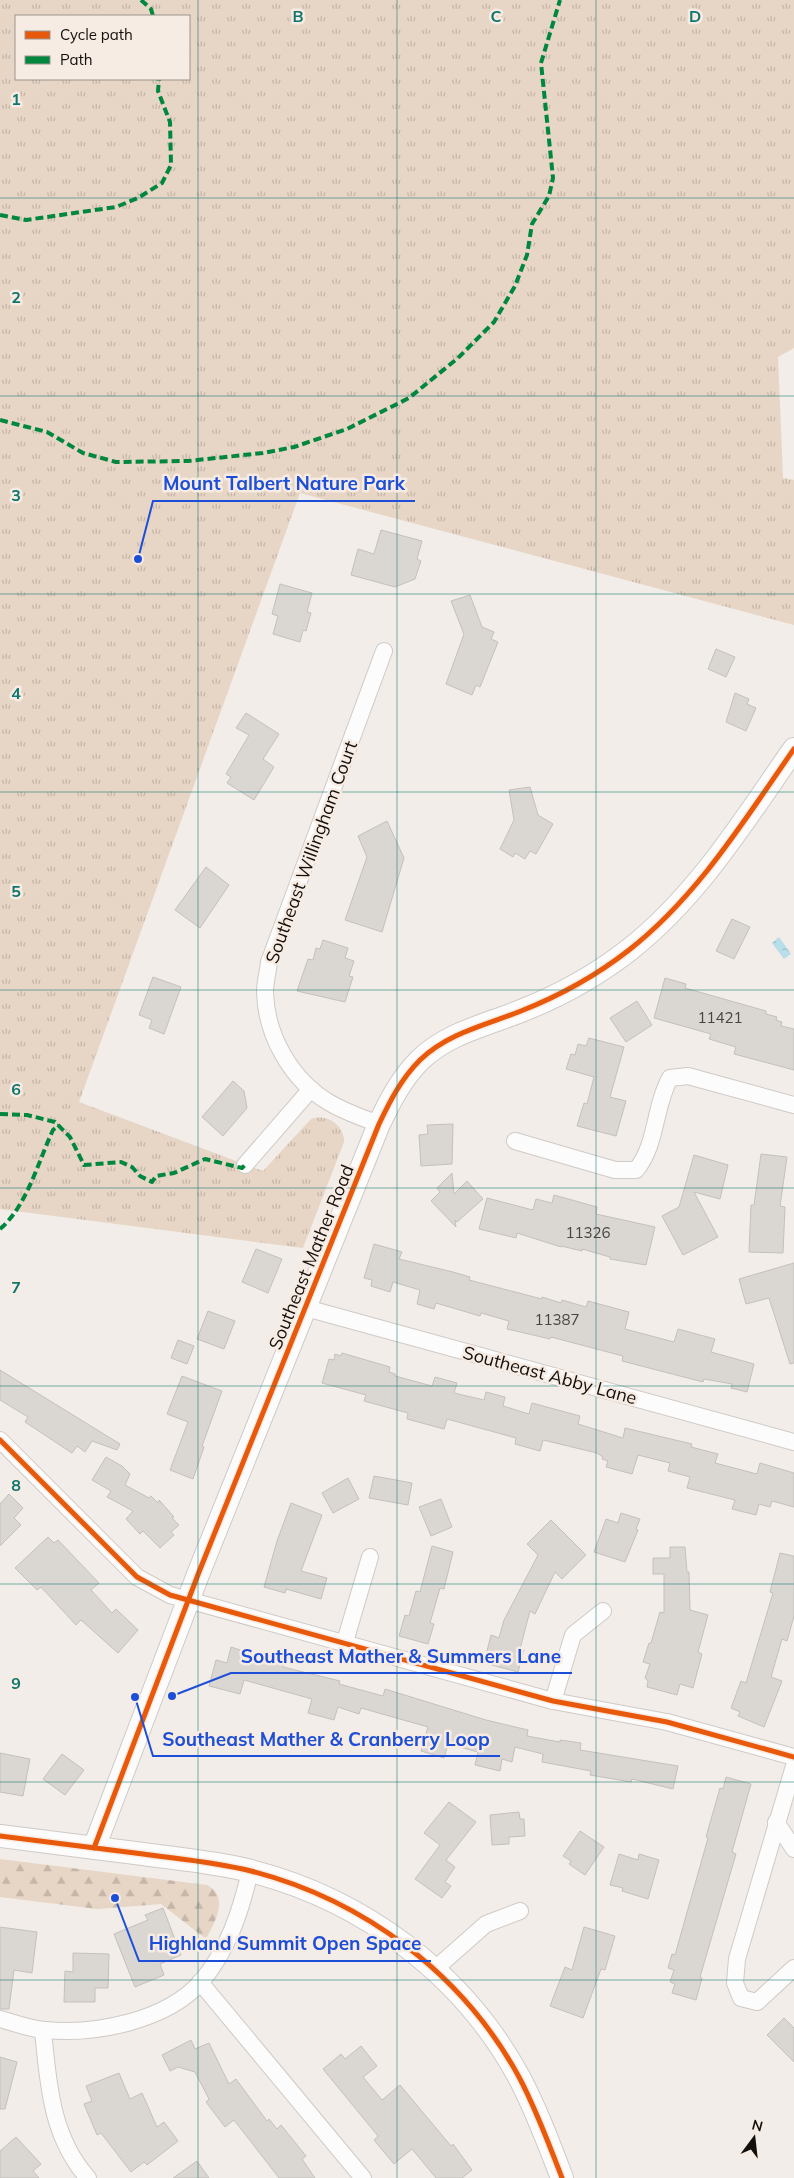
<svg xmlns="http://www.w3.org/2000/svg" width="794" height="2178" viewBox="0 0 794 2178" font-family="Mulish,sans-serif">
  <defs>
    <pattern id="forest-firs" width="22" height="20" patternUnits="userSpaceOnUse" patternTransform="scale(1.25)"><rect width="22" height="20" fill="#e7d5c5"/><path d="M5 1l3.5 6h-7zM16 11l3.5 6h-7z" fill="#c5b6a8"/></pattern>
    <pattern id="park-tufts" width="24" height="20" patternUnits="userSpaceOnUse" patternTransform="scale(1.25)"><rect width="24" height="20" fill="#e7d5c5"/><path d="M3 7l-1-3M5 7V3M7 7l1-3M15 17l-1-3M17 17v-4M19 17l1-3" fill="none" stroke="#c5b6a8"/></pattern>
    <pattern id="water-ripples" width="26" height="14" patternUnits="userSpaceOnUse" patternTransform="scale(1.25)"><rect width="26" height="14" fill="#b8deea"/><path d="M2 4q2-2 4 0t4 0M15 11q2-2 4 0t4 0" fill="none" stroke="#9dbdc8"/></pattern>
  </defs>
  <rect width="100%" height="100%" fill="#f2ede8"/>
  <!-- forest -->
  <path fill="url(#forest-firs)" d="M0 1859 207 1885C230 1897 215 1922 206 1939L161 1904 97 1909 0 1897Z"/>
  <!-- park -->
  <path fill="url(#park-tufts)" fill-rule="evenodd" d="M0 0H794V348L778 357 783 478 794 480V625L300 493 79 1102 263 1171 311 1119C326 1113 345 1125 344 1142L303 1248 0 1209ZM16 16H189V79H16Z"/>
  <!-- water -->
  <polygon fill="url(#water-ripples)" points="779,937 791,954 784,959 772,943"/>
  <!-- building -->
  <g fill="#dad6d2" stroke="#c4c0bd">
    <polygon points="381,530 422,541 417,559 421,561 415,579 395,587 351,575 358,549 374,554"/>
    <polygon points="280,584 312,593 307,612 311,613 306,631 303,630 300,642 273,634 278,616 272,614"/>
    <polygon points="470,595 482,627 494,632 491,639 498,642 480,687 476,685 472,695 446,684 464,634 451,601"/>
    <polygon points="716,649 735,657 726,677 708,669"/>
    <polygon points="735,693 749,699 747,704 756,708 746,731 726,722"/>
    <polygon points="246,713 279,734 263,759 274,767 254,800 227,783 231,777 226,774 249,735 236,728"/>
    <polygon points="530,787 538,815 553,824 536,854 530,851 525,859 515,853 513,857 500,849 514,820 509,790"/>
    <polygon points="387,821 404,858 382,932 345,920 367,857 358,836"/>
    <polygon points="206,867 229,885 200,928 175,910"/>
    <polygon points="732,919 750,927 734,959 716,951"/>
    <polygon points="323,940 348,948 345,958 354,961 349,976 353,977 345,1002 297,991 308,959 313,960 316,948 320,949"/>
    <polygon points="153,977 181,987 164,1034 149,1028 152,1020 139,1015"/>
    <polygon points="665,978 686,984 685,988 766,1011 766,1014 777,1017 776,1020 782,1022 781,1026 794,1029 794,1070 734,1054 736,1047 709,1039 711,1034 654,1018"/>
    <polygon points="637,1001 652,1025 626,1042 610,1018"/>
    <polygon points="589,1038 624,1047 610,1097 626,1101 616,1136 577,1126 584,1103 587,1104 594,1077 566,1069 571,1054 575,1055 578,1044 586,1046"/>
    <polygon points="233,1081 244,1091 247,1108 223,1136 202,1117"/>
    <polygon points="453,1124 452,1164 421,1166 419,1135 428,1134 427,1125"/>
    <polygon points="761,1154 787,1157 780,1206 785,1207 783,1253 749,1252 751,1205 754,1205"/>
    <polygon points="694,1155 728,1165 720,1199 694,1192 718,1237 683,1255 662,1216 679,1207"/>
    <polygon points="452,1173 454,1194 467,1181 483,1199 457,1222 455,1220 456,1227 431,1201 440,1192 437,1188"/>
    <polygon points="554,1195 597,1207 596,1214 655,1227 646,1265 610,1259 610,1257 582,1249 582,1251 561,1246 561,1247 517,1233 516,1238 479,1229 487,1198 533,1210 536,1199 552,1203"/>
    <polygon points="374,1244 402,1252 399,1259 453,1272 470,1277 469,1280 542,1299 542,1297 561,1303 562,1300 586,1307 588,1301 629,1312 625,1329 674,1342 678,1329 715,1339 711,1352 754,1364 747,1392 731,1388 732,1384 704,1379 703,1382 622,1361 623,1356 551,1337 550,1339 507,1329 509,1321 481,1313 480,1316 436,1303 434,1309 417,1304 420,1290 393,1282 390,1292 371,1286 372,1280 364,1278"/>
    <polygon points="256,1249 282,1259 268,1293 242,1282"/>
    <polygon points="794,1263 794,1363 790,1364 769,1298 746,1304 739,1279"/>
    <polygon points="208,1311 235,1321 224,1349 197,1339"/>
    <polygon points="178,1340 194,1346 187,1364 171,1358"/>
    <polygon points="342,1353 390,1367 389,1372 395,1374 395,1376 432,1386 435,1377 457,1383 454,1393 484,1400 486,1392 505,1397 503,1406 529,1414 532,1403 580,1416 578,1424 623,1438 625,1428 692,1444 691,1447 718,1454 715,1463 757,1474 760,1463 794,1473 794,1507 772,1501 770,1507 759,1504 756,1515 732,1509 735,1500 687,1488 690,1477 668,1471 670,1463 638,1455 632,1474 606,1467 608,1461 602,1459 603,1457 597,1453 543,1440 540,1451 515,1444 516,1438 447,1419 444,1429 407,1419 408,1413 364,1401 366,1395 322,1383 329,1359 334,1360 335,1354 341,1356"/>
    <polygon points="0,1370 120,1444 117,1450 92,1441 85,1452 77,1446 72,1453 25,1422 28,1417 0,1400"/>
    <polygon points="182,1376 222,1391 202,1446 204,1447 193,1479 170,1470 188,1422 167,1414"/>
    <polygon points="106,1457 122,1466 130,1474 125,1485 149,1498 151,1496 158,1503 159,1500 174,1517 172,1518 179,1525 171,1532 174,1535 160,1548 143,1531 140,1534 126,1519 133,1511 107,1497 111,1491 92,1480"/>
    <polygon points="374,1476 412,1483 408,1505 369,1498"/>
    <polygon points="348,1478 359,1499 333,1513 322,1493"/>
    <polygon points="9,1494 23,1508 14,1518 21,1525 0,1546 0,1504"/>
    <polygon points="441,1499 452,1527 431,1536 419,1507"/>
    <polygon points="291,1503 322,1515 301,1571 327,1578 321,1599 286,1589 285,1593 264,1587 277,1541"/>
    <polygon points="621,1513 640,1519 636,1529 638,1530 625,1562 594,1552 606,1519 618,1523"/>
    <polygon points="551,1520 586,1555 562,1579 555,1572 535,1614 530,1611 520,1649 524,1650 518,1672 484,1663 491,1635 499,1638 504,1620 538,1555 527,1544"/>
    <polygon points="48,1537 54,1543 58,1540 99,1583 91,1590 112,1613 116,1609 138,1630 118,1653 81,1620 76,1625 41,1587 37,1590 15,1568"/>
    <polygon points="432,1546 453,1552 444,1589 440,1588 430,1623 434,1624 428,1644 399,1636 405,1615 409,1616 416,1591 420,1592"/>
    <polygon points="670,1547 685,1547 687,1572 689,1572 690,1610 708,1615 698,1652 702,1654 693,1688 680,1684 677,1695 647,1687 648,1681 645,1678 650,1664 643,1662 649,1643 651,1643 660,1612 664,1613 664,1574 653,1574 653,1558 670,1558"/>
    <polygon points="780,1553 794,1556 794,1616 787,1641 782,1639 771,1677 782,1681 764,1727 738,1716 740,1712 731,1708 741,1681 746,1683 773,1593 770,1592"/>
    <polygon points="231,1647 284,1664 283,1667 340,1681 339,1684 383,1696 385,1689 486,1720 528,1730 527,1736 560,1742 560,1740 581,1743 580,1750 678,1766 673,1789 632,1779 631,1782 590,1775 591,1771 542,1762 543,1754 515,1747 512,1762 502,1759 500,1771 475,1765 478,1752 448,1744 444,1758 421,1751 428,1727 361,1708 359,1714 338,1707 334,1720 308,1713 312,1699 244,1680 240,1694 209,1686 216,1660 227,1663"/>
    <polygon points="0,1753 30,1759 23,1796 0,1792"/>
    <polygon points="62,1754 84,1770 65,1795 43,1779"/>
    <polygon points="726,1777 751,1784 732,1852 736,1854 700,1977 702,1978 696,2000 672,1993 675,1984 670,1982 674,1970 668,1968 672,1954 675,1955 708,1838 706,1837 720,1788 723,1789"/>
    <polygon points="449,1802 476,1822 446,1860 455,1867 445,1882 451,1886 442,1898 415,1879 440,1845 424,1833"/>
    <polygon points="519,1812 520,1819 524,1819 525,1836 509,1837 509,1844 492,1845 490,1815"/>
    <polygon points="580,1831 604,1847 585,1875 569,1864 571,1861 563,1856"/>
    <polygon points="619,1854 638,1860 639,1854 659,1860 648,1899 622,1891 623,1888 610,1885"/>
    <polygon points="163,1908 181,1955 160,1964 164,1975 135,1987 114,1934 148,1920 145,1915"/>
    <polygon points="0,1927 37,1932 32,1973 14,1970 9,2009 0,2009"/>
    <polygon points="584,1927 615,1936 605,1970 601,1969 583,2018 550,2006 565,1967 572,1970"/>
    <polygon points="73,1953 109,1954 108,1988 95,1988 95,2002 64,2002 65,1971 73,1972"/>
    <polygon points="784,2018 794,2028 794,2062 767,2035"/>
    <polygon points="191,2040 195,2049 209,2043 229,2084 236,2079 267,2121 269,2119 277,2129 281,2125 306,2156 302,2159 315,2178 279,2178 234,2120 225,2127 206,2102 209,2099 195,2072 178,2067 170,2071 162,2055"/>
    <polygon points="361,2046 377,2066 363,2077 382,2100 400,2085 451,2146 453,2144 472,2170 462,2178 436,2178 412,2149 394,2164 374,2140 378,2136 323,2069 341,2054 345,2059"/>
    <polygon points="0,2057 17,2062 5,2109 0,2109"/>
    <polygon points="119,2073 130,2099 142,2093 157,2127 164,2122 178,2141 147,2165 144,2162 131,2172 101,2133 97,2135 84,2104 92,2101 86,2086"/>
    <polygon points="16,2137 41,2164 33,2171 39,2178 0,2178 0,2151"/>
    <polygon points="197,2161 209,2178 173,2178"/>
  </g>
  <g fill="none" stroke-linecap="round" stroke-linejoin="round">
    <!-- street casing -->
    <g stroke="#cfcac6" stroke-width="18">
      <g id="street">
        <path d="M379 1124C363 1118 345 1112 330 1103 292 1081 266 1036 265 992 265 982 268 972 269 962L384 651"/>
        <path d="M515 1141 615 1170H636C657 1145 654 1107 670 1078L688 1076 794 1105"/>
        <polyline points="245,1165 311,1089"/>
        <polyline points="306,1308 794,1442"/>
        <polyline points="0,1440 137,1577 170,1595 553,1701 667,1722 794,1757"/>
        <polyline points="344,1645 370,1557"/>
        <polyline points="553,1701 573,1635 603,1611"/>
        <polyline points="794,1766 737,1959 735,1983 741,1998 757,2002 794,1968"/>
        <polyline points="776,1822 794,1849"/>
        <polyline points="435,1969 486,1924 520,1911"/>
        <polyline points="200,1982 363,2178"/>
        <path d="M0 2019C14 2023 30 2029 45 2030 95 2035 166 2021 201 1982 228 1950 241 1911 250 1871"/>
        <path d="M43 2030C48 2082 51 2137 88 2178"/>
      </g>
    </g>
    <!-- secondary casing -->
    <g stroke="#cfcac6" stroke-width="24">
      <g id="secondary">
        <path d="M0 1836C48 1842 95 1848 143 1854 179 1859 215 1862 251 1871 364 1900 463 1974 519 2077 536 2109 549 2144 562 2178"/>
        <path d="M94 1848 199 1572 379 1124C390 1101 401 1079 420 1060 448 1033 486 1025 521 1011 559 996 597 975 629 950 698 896 745 819 794 749"/>
      </g>
    </g>
    <!-- street -->
    <use href="#street" stroke="#fdfcfc" stroke-width="16"/>
    <!-- secondary -->
    <use href="#secondary" stroke="#fdfcfc" stroke-width="22"/>
    <!-- quiet -->
    <g stroke="#00873e" stroke-width="4" stroke-dasharray="8 4" stroke-linecap="butt">
      <polyline points="141,0 151,9 153,16"/>
      <polyline points="0,215 26,220 116,207 138,198 162,183 171,165 170,122 158,91 159,79"/>
      <polyline points="0,420 47,432 83,453 116,462 188,461 263,453 294,447 347,429 409,398 458,358 494,322 515,286 527,255 532,224 549,196 553,178 541,63 560,0"/>
      <polyline points="0,1114 27,1115 55,1122 70,1137 84,1165 121,1162 132,1167 140,1176 152,1182 156,1176 174,1173 205,1159 242,1168 245,1165"/>
      <path d="M0 1229C27 1206 38 1162 53 1130L59 1125"/>
    </g>
    <!-- cycleway casing -->
    <g stroke="#f7ece3" stroke-width="8">
      <g id="cycleway">
        <polyline points="0,1440 137,1577 170,1595 553,1701 667,1722 794,1757"/>
        <path d="M0 1836C48 1842 95 1848 143 1854 179 1859 215 1862 251 1871 364 1900 463 1974 519 2077 536 2109 549 2144 562 2178"/>
        <path d="M94 1848 199 1572 379 1124C390 1101 401 1079 420 1060 448 1033 486 1025 521 1011 559 996 597 975 629 950 698 896 745 819 794 749"/>
      </g>
    </g>
    <!-- cycleway -->
    <use href="#cycleway" stroke="#e8590c" stroke-width="5"/>
  </g>
  <!-- grid -->
  <path fill="none" stroke="#0f766e" stroke-width="1" stroke-opacity="0.55" d="M198 0V2178M397 0V2178M596 0V2178M0 198H794M0 396H794M0 594H794M0 792H794M0 990H794M0 1188H794M0 1386H794M0 1584H794M0 1782H794M0 1980H794"/>
  <g text-anchor="middle" dominant-baseline="central" stroke-width="5" stroke-linejoin="round" paint-order="stroke">
    <!-- number labels -->
    <g font-size="15" fill="#474340">
      <text x="720" y="1017">11421</text>
      <text x="588" y="1232">11326</text>
      <text x="557" y="1319">11387</text>
    </g>
    <!-- street labels -->
    <g font-size="18" fill="#130f0c" stroke="#f7ece3">
      <text transform="translate(311 852) rotate(-70)">Southeast Willingham Court</text>
      <text transform="translate(311 1257) rotate(-68)">Southeast Mather Road</text>
      <text transform="translate(550 1375) rotate(15)">Southeast Abby Lane</text>
    </g>
  </g>
  <g font-size="16" text-anchor="middle" font-weight="bold" fill="#0f766e" stroke="#f7ece3" stroke-width="5" stroke-linejoin="round" paint-order="stroke">
    <text x="298" y="22">B</text>
    <text x="496" y="22">C</text>
    <text x="695" y="22">D</text>
    <text x="16" y="105">1</text>
    <text x="16" y="303">2</text>
    <text x="16" y="501">3</text>
    <text x="16" y="699">4</text>
    <text x="16" y="897">5</text>
    <text x="16" y="1095">6</text>
    <text x="16" y="1293">7</text>
    <text x="16" y="1491">8</text>
    <text x="16" y="1689">9</text>
  </g>
  <!-- callouts -->
  <path fill="none" stroke="#1d4ed8" stroke-width="2" d="M138 559L153 501H415M172 1696L231 1673H572M135 1697L153 1756H500M115 1898L139 1961H431"/>
  <g fill="#1d4ed8" stroke="#f7ece3" stroke-width="2">
    <circle cx="138" cy="559" r="5"/>
    <circle cx="172" cy="1696" r="5"/>
    <circle cx="135" cy="1697" r="5"/>
    <circle cx="115" cy="1898" r="5"/>
  </g>
  <g font-size="19" text-anchor="middle" font-weight="bold" fill="#1d4ed8" stroke="#f7ece3" stroke-width="5" stroke-linejoin="round" paint-order="stroke">
    <text x="284" y="490">Mount Talbert Nature Park</text>
    <text x="401" y="1663">Southeast Mather &amp; Summers Lane</text>
    <text x="326" y="1746">Southeast Mather &amp; Cranberry Loop</text>
    <text x="285" y="1950">Highland Summit Open Space</text>
  </g>
  <!-- legend -->
  <rect x="15" y="15" width="175" height="65" fill="#f7ece3" stroke="#9c948d"/>
  <rect x="25" y="31" width="25" height="8" fill="#e8590c" stroke="#9c948d"/>
  <text x="60" y="40" font-size="15" fill="#130f0c">Cycle path</text>
  <rect x="25" y="56" width="25" height="8" fill="#00873e" stroke="#9c948d"/>
  <text x="60" y="65" font-size="15" fill="#130f0c">Path</text>
  <!-- north arrow -->
  <g transform="translate(754 2138) rotate(15)" stroke="#f7ece3" stroke-width="4" paint-order="stroke">
  <path d="M0-4L9 19L0 12L-9 19Z" fill="#130f0c"/>
  <text y="-8" font-size="14" font-weight="bold" text-anchor="middle" fill="#130f0c">N</text>
  </g>
</svg>
